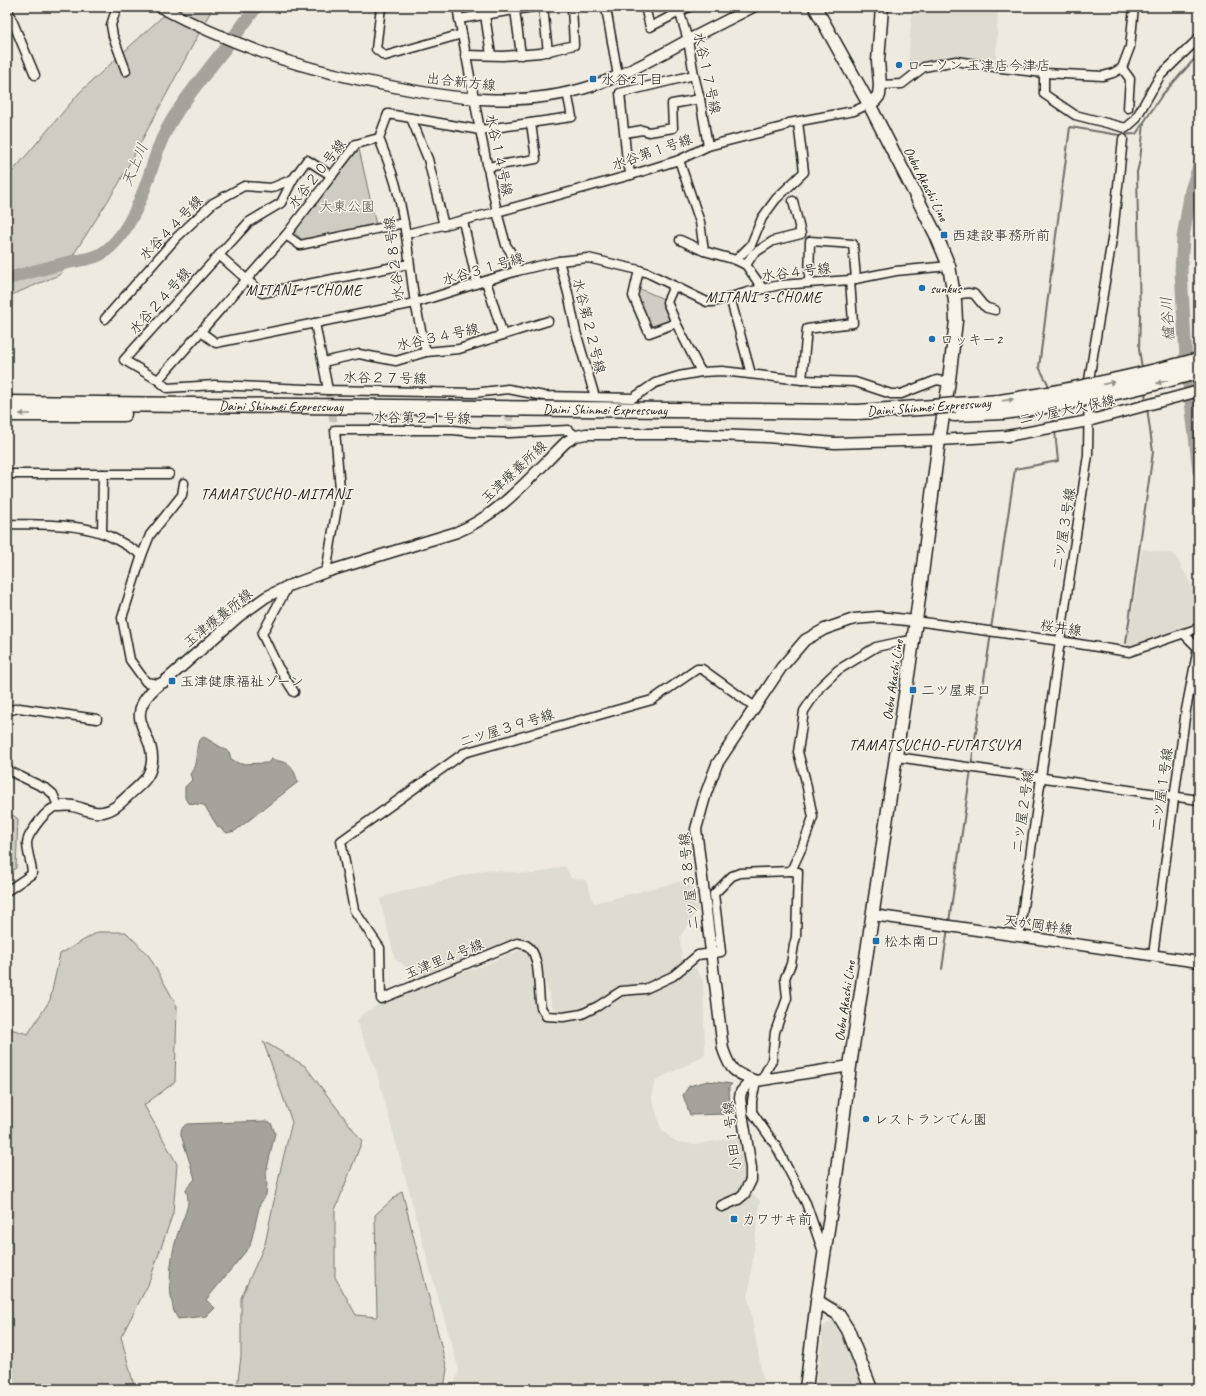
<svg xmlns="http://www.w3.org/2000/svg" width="1206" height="1396" viewBox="0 0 1206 1396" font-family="Caveat,'Klee One',sans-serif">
  <rect width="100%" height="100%" fill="#eeeae0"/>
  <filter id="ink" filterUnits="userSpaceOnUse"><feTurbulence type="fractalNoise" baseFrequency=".025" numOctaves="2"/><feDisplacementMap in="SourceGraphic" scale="8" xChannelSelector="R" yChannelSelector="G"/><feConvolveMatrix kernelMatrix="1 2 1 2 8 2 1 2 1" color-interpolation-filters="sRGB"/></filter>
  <g filter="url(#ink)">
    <!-- built -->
    <g fill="#dedbd1">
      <polygon points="912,7 998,7 996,60 952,57 908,67"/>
      <polygon points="1142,549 1174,554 1199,598 1199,626 1127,648"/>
      <polygon points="565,866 571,878 586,880 594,903 690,879 698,910 680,937 682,964 675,972 642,988 619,991 589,1009 570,1013 554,1012 536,947 528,940 517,939 463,961 442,967 422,978 395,959 380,900 386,896 484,870 533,874"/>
      <polygon points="527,947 535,968 536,1001 541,1017 576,1021 592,1016 621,996 647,993 695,967 703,981 705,1056 656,1080 653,1089 652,1099 661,1128 668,1136 677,1142 697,1144 741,1137 746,1175 744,1186 760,1201 748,1297 764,1385 758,1389 452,1389 459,1370 430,1269 377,1073 357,1023 360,1016 367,1011 410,990 482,966"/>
      <polygon points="832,1320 839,1329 851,1357 863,1389 815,1389 824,1326"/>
    </g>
    <!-- green -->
    <g fill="#cfccc3" stroke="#767470">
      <polygon points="168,7 213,7 118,185 61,274 7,297 7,178 80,92 164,15"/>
      <polygon points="359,149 376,225 302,240 294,232"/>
      <polygon points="638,288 664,299 662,303 670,321 653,328 649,328 637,297"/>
      <polygon points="7,811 18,819 16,868 7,874"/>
      <polygon points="98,932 126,932 149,956 177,1006 175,1082 144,1105 177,1164 173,1213 148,1285 121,1337 135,1389 7,1389 7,1028 28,1034 50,1000 60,954"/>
      <polygon points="263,1041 305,1066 362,1141 335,1210 335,1277 356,1315 377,1317 375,1215 402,1191 447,1369 444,1389 237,1389 241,1356 241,1298 265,1244 281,1167 292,1122"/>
    </g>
    <!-- water -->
    <g fill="#a6a39d" stroke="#6f6d69">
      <path d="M204 737 229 752 231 759 240 764 268 763 271 759C291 764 291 762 298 782L235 831 227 833 222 829 218 827 204 805 188 803 185 798V787L192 780 190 774C198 765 195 751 199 740Z"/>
      <polygon points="708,1081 732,1084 729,1087 730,1108 728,1108 727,1111 720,1111 720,1113 728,1112 728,1114 690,1115 683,1095 689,1086"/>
      <path d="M267 1121 271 1123 275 1133 266 1173 267 1183 266 1195 260 1204 258 1212 250 1246 206 1300 215 1308 207 1316 178 1319C176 1315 173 1311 173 1307 168 1289 170 1258 176 1240 178 1230 188 1210 188 1202 188 1198 187 1193 186 1189L195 1179 181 1135C181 1129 182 1127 187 1124Z"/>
    </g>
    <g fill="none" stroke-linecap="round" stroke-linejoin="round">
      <!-- stream -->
      <g stroke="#6f6d69" stroke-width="2">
        <polyline points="1142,368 1139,349 1140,317 1137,172 1140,160 1144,123"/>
        <polyline points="1049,389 1048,384 1039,367 1070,127 1119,135 1136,134 1162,95 1199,54"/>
        <polyline points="1145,390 1146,402"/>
        <polyline points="1052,411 1054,424"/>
        <polyline points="991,629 1015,469 1058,461 1055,431"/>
        <polyline points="1126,643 1153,452 1147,408"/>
        <polyline points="971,766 991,633"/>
        <polyline points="949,922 971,770"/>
        <polyline points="942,969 948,928"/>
      </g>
      <!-- river -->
      <g stroke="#a6a39d" stroke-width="13">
        <polyline points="1199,166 1191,190 1183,238 1181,271 1186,358 1199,471"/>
        <path d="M7 279C26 273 46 268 66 263 77 260 90 260 101 254 132 235 147 183 158 149 169 118 192 91 212 65 227 46 242 27 256 7"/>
      </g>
      <!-- minor-tunnel -->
      <g stroke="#c4c1b9" stroke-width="8" stroke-dasharray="8 4" stroke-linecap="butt">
        <polyline points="328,390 335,430"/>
        <polyline points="509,433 510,398"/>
      </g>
      <!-- minor casing -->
      <g stroke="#1c1c1c" stroke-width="11">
        <g id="minor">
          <polyline points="117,7 111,25 113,36 126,71"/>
          <polyline points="381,7 376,49 385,56 462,34"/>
          <polyline points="457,7 480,130 497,212 506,245 510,251 517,271"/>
          <polyline points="543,7 548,52"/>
          <polyline points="645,7 650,27 689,7"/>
          <polyline points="678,7 688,40 694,75 700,99 708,146"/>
          <polyline points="7,8 35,75"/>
          <polyline points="606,8 618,76"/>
          <polyline points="515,10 521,55"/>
          <polyline points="485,15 491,55"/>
          <polyline points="459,19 533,7"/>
          <polyline points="465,55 503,56 540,53 574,45 572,7"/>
          <polyline points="1122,68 1130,79 1128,108"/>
          <polyline points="1044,73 1044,94 1075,115 1126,128 1135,120 1160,76 1199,38"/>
          <polyline points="880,85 902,84 924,67 956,61 1001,68 1044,73 1103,76 1113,73 1122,68 1130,47 1134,7"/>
          <polyline points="411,118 428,159 444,226"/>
          <polyline points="625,133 642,130 649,132 673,128 672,104 700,99"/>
          <polyline points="679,160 700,222 704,251"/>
          <polyline points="487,167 536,159 531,123"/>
          <polyline points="631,175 627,161 620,93 694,75"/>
          <polyline points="463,221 477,283"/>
          <polyline points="406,234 497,212 631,175 679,160 708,146 782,127 789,123 854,111 869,104"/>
          <polyline points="286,235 300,245 404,223"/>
          <polyline points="680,240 704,251 736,260 746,265 763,289"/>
          <polyline points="219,255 249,222 281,203 293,179 307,160 332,176"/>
          <polyline points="736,260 751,245 762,218 776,199 804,172 798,122"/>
          <polyline points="559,261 568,293 576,332 595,397"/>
          <polyline points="409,264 262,293 219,255 124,360 158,380 167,388 215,385 328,390 474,393 508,389 544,396 633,398 655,383 679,376 701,372 722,371 802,380 855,382 891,394 901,394 937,380 948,382"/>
          <polyline points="746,265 753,254 773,241 801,234 793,201"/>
          <polyline points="639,270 633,296 649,333 676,323"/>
          <polyline points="809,282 810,241 853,244 856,279"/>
          <polyline points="674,286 667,302 676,323 701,372"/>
          <polyline points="954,295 968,293 974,294 983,305 987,308 995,310"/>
          <polyline points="730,297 751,374"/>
          <polyline points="105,319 176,238 213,203 244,186 271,188 293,179"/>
          <polyline points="315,323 328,390"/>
          <path d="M201 332 216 343 415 303C409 265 407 227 397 190 393 172 385 155 379 138"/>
          <polyline points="503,335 548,321"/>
          <polyline points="426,352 415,303 517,271 559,261 588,258 639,270 648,273 707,302 713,302 748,292 780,285 850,280 896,271 949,266"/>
          <polyline points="323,362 359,354 396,361 426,352 459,349 503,335 486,281"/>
          <polyline points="158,380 286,235 356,144 379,138 388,114 480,130 572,117 567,92"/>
          <polyline points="802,380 807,329 853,323 850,280"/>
          <polyline points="7,474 169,474"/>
          <path d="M7 524C38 525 72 523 102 533 116 538 129 547 142 555"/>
          <polyline points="102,533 103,474"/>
          <polyline points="326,572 340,489 335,430 453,430 472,432 509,433 568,430 576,436"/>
          <polyline points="288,586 262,634 278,667 294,692"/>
          <polyline points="916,621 1060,641 1129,652 1199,628"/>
          <polyline points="159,684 146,682 130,660 122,618 142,555 150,535 182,495 184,483"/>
          <path d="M755 707 702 669H697L652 700 464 753 341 841 354 910 380 948 381 999 517 943C520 944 524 944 526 945 542 953 537 993 541 1007 542 1010 545 1013 546 1016L563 1017 582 1014 598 1006 621 991 645 989 673 976 698 955 721 952 714 894 732 876 740 873 791 871 803 845 813 817 805 778 798 752 804 711 820 687 838 670 876 647 899 642 913 640"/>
          <polyline points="7,711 19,708 97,719"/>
          <polyline points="897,757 1199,800"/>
          <path d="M7 770 47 789 53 794 58 806C56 807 52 808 50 810 43 815 27 835 27 843 27 854 32 863 32 874L7 891"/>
          <polyline points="1019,936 1060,641 1088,455 1089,380 1113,233 1123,139"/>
          <polyline points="1153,955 1186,710 1198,648 1183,633"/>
          <polyline points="756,1081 752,1101 752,1112 776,1146 806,1203 823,1252"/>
          <polyline points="761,1081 772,1060 775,1032 787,998 785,978 791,964 794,945 796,937 798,872 791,871"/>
        </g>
      </g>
      <!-- tertiary casing -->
      <g stroke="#1c1c1c" stroke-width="13">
        <g id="tertiary">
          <path d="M160 7C194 25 228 40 264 53 301 67 341 76 380 84 451 99 521 109 592 86 625 75 655 58 686 41 708 30 731 18 753 7"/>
          <path d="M58 806C63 806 69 805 73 806 83 808 93 814 103 812 115 810 122 801 131 793 141 784 151 777 152 761 154 734 125 720 150 693 154 689 158 684 164 682L238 617 266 597 288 586 326 572 457 532C501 514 532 475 566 442L576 436 586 434H690L767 437 835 443 939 440 1007 436 1088 421 1199 391"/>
          <polyline points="873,915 1199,962"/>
          <path d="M756 1081C734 1072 731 1072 723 1049L696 829 706 793 717 764 781 668 805 640 825 629 854 619 878 617 916 621"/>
          <polyline points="722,1206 738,1199 744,1194 751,1180 751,1168 742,1113 740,1098 741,1092 748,1084 756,1081 850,1066"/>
        </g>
      </g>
      <!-- primary casing -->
      <g stroke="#1c1c1c" stroke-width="15">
        <g id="primary">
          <polyline points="869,104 875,100 879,95 880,85 878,61 882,7"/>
          <polyline points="817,1301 838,1314 848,1330 871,1389"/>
          <polyline points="806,1389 817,1301 836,1177 850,1066 916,621 939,440 948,388 956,321 955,301 949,266 936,235 869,104 815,7"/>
        </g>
      </g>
      <!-- motorway casing -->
      <g stroke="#1c1c1c" stroke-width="17">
        <g id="motorway">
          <path id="s1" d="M7 403 858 412 934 407"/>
          <polyline points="955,405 1000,402 1043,395"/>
          <polyline points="7,414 124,414"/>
          <polyline points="954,414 1003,412 1044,406"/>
        </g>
      </g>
      <!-- minor -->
      <use href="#minor" stroke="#f7f3e8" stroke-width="8"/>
      <!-- tertiary -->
      <use href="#tertiary" stroke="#f7f3e8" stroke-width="10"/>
      <!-- primary -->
      <use href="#primary" stroke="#f7f3e8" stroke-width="12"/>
      <!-- motorway -->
      <use href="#motorway" stroke="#f7f3e8" stroke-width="14"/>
      <!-- motorway-bridge casing -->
      <g stroke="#1c1c1c" stroke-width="17" stroke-linecap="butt">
        <g id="motorway-bridge">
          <path d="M1043 395C1096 385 1148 374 1199 360"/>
          <path d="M1044 406C1097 397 1148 386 1199 371"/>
          <polyline points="934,407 955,405"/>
        </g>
      </g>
      <!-- motorway-bridge -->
      <use href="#motorway-bridge" stroke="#f7f3e8" stroke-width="14"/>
    </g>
    <!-- one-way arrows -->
    <defs><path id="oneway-solid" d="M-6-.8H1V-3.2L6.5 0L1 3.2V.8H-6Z"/></defs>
    <g fill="#94928c">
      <use href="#oneway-solid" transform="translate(1162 382) rotate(165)"/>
      <use href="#oneway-solid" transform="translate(1109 383) rotate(-13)"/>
      <use href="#oneway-solid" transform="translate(1008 400) rotate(-8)"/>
      <use href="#oneway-solid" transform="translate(25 414) rotate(-180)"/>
    </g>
  </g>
  <!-- markers -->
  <g fill="#1f6fb2" stroke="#f7f3e8" stroke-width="1.5">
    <circle cx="899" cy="65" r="4"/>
    <rect x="589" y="75" width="8" height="8" rx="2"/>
    <rect x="940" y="231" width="8" height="8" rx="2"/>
    <circle cx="922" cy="288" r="4"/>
    <circle cx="932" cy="339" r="4"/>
    <rect x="168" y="677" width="8" height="8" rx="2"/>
    <rect x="909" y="686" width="8" height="8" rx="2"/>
    <rect x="872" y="937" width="8" height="8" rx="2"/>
    <circle cx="866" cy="1119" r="4"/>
    <rect x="730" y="1215" width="8" height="8" rx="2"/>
  </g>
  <g text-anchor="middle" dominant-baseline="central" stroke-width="3" stroke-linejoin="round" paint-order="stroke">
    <!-- poi labels -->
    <g font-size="14" fill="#1c1c1c" stroke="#f7f3e8" text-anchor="start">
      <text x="907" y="65">ローソン 玉津店今津店</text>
      <text x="601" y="79">水谷2丁目</text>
      <text x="952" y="235">西建設事務所前</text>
      <text x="930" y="288">sunkus</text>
      <text x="940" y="339">ロッキー2</text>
      <text x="180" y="681">玉津健康福祉ゾーン</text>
      <text x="921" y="690">二ツ屋東口</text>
      <text x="884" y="941">松本南口</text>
      <text x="874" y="1119">レストランでん園</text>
      <text x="742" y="1219">カワサキ前</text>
    </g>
    <!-- street labels -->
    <g font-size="14" fill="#1c1c1c" stroke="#f7f3e8">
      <text transform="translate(707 73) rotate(78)">水谷１７号線</text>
      <text transform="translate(461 82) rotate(6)">出合新方線</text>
      <text transform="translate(652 152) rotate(-19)">水谷第１号線</text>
      <text transform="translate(499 155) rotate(78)">水谷１４号線</text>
      <text transform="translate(317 174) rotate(-52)">水谷２０号線</text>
      <text transform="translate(926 184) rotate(63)">Oubu Akashi Line</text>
      <text transform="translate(171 228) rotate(-46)">水谷４４号線</text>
      <text transform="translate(394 258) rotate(-97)">水谷２８号線</text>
      <text transform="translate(483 269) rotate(-16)">水谷３１号線</text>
      <text transform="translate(796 272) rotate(-7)">水谷４号線</text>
      <text transform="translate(160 301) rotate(-48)">水谷２４号線</text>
      <text transform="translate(589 326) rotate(76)">水谷第２２号線</text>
      <text transform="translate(438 337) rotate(-12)">水谷３４号線</text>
      <text transform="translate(385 378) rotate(1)">水谷２７号線</text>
      <text stroke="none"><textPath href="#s1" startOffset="274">Daini Shinmei Expressway</textPath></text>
      <text transform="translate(929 407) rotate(-4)">Daini Shinmei Expressway</text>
      <text stroke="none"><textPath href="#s1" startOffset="598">Daini Shinmei Expressway</textPath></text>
      <text transform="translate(1067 410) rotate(-12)">二ツ屋大久保線</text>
      <text transform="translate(422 418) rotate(1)">水谷第２１号線</text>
      <text transform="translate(514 472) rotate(-43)">玉津療養所線</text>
      <text transform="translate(1064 529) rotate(-81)">二ツ屋３号線</text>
      <text transform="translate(218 618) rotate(-39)">玉津療養所線</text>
      <text transform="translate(1061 628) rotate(8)">桜井線</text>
      <text transform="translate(893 680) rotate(-82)">Oubu Akashi Line</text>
      <text transform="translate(507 728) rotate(-17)">二ツ屋３９号線</text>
      <text transform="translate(1162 789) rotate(-82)">二ツ屋１号線</text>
      <text transform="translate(1023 811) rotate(-82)">二ツ屋２号線</text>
      <text transform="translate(689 881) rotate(-96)">二ツ屋３８号線</text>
      <text transform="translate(1038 925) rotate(8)">天が岡幹線</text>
      <text transform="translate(444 959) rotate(-22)">玉津里４号線</text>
      <text transform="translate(845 1001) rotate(-82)">Oubu Akashi Line</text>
      <text transform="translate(732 1136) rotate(-97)">小田１号線</text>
    </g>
    <!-- park labels -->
    <g font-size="14" fill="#52514e" stroke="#f7f3e8">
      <text x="347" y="206">大東公園</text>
    </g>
    <!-- water labels -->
    <g font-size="15" font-style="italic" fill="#535250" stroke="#f7f3e8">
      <text transform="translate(135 165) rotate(-67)">天上川</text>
      <text transform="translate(1168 319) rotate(-94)">櫨谷川</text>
    </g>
    <!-- neighbourhood labels -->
    <g font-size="15" letter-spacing="1" fill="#1c1c1c" stroke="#f7f3e8">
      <text x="304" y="290">MITANI 1-CHOME</text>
      <text x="764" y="297">MITANI 3-CHOME</text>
    </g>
    <!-- quarter labels -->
    <g font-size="16" letter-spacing="1" fill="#1c1c1c" stroke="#f7f3e8">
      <text x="276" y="494">TAMATSUCHO-MITANI</text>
      <text x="935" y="745">TAMATSUCHO-FUTATSUYA</text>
    </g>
  </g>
  <!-- margin -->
  <rect width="1206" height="1396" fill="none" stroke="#f7f3e8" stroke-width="24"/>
  <rect x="12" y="12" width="1182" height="1372" fill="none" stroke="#1c1c1c" stroke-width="1.5" filter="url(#ink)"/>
</svg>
